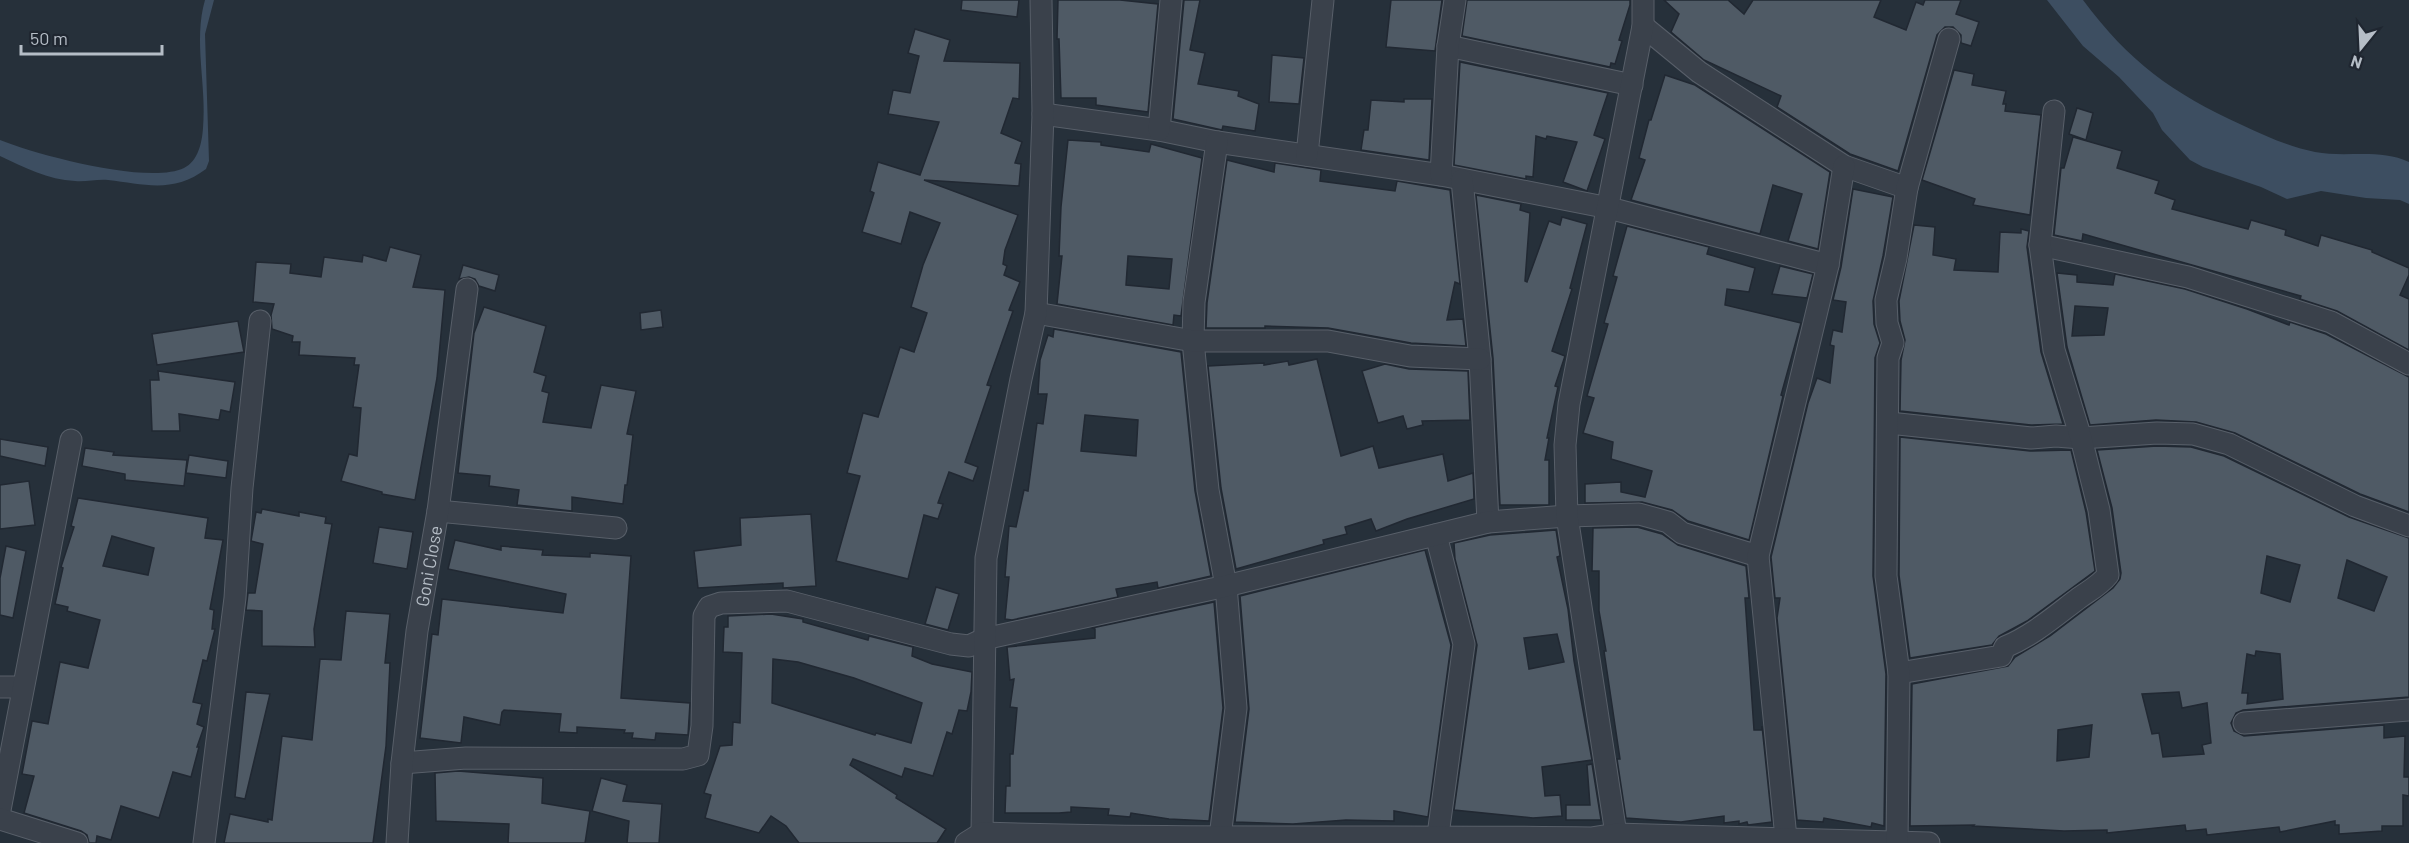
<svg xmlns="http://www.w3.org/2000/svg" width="2409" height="843" viewBox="0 0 2409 843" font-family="Barlow,sans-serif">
  <rect width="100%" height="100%" fill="#26303a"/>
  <!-- water -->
  <g fill="#3d4e61">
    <path d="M205 0H214L205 34 209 161 206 169C173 194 144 184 108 180 97 179 86 182 75 181 48 180 24 167 0 156V140C37 155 149 185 184 168 198 161 202 143 203 128 207 86 193 41 205 0Z"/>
    <path d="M2047 0H2083C2129 62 2172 93 2242 125 2265 136 2290 147 2315 152 2346 158 2380 148 2409 162V204L2400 200 2366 198 2321 191 2287 199 2261 187 2203 167 2190 160 2162 130 2153 113 2119 77 2083 46Z"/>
  </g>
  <!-- building -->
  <g fill="#4f5a65" stroke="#212832" stroke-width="1.5" fill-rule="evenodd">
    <polygon points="962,0 1019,0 1017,17 961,10"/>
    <polygon points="1058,0 1120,0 1158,4 1148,112 1096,105 1096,98 1061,98 1059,39 1057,39"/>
    <polygon points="1184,0 1200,0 1190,50 1205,53 1198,84 1239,91 1238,96 1259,104 1255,131 1223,126 1222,130 1173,119"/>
    <polygon points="1391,0 1442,0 1435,51 1386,47"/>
    <polygon points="1467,0 1630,0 1630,5 1619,40 1622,41 1615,64 1611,63 1610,67 1462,36"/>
    <polygon points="1664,0 1728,0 1744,14 1753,0 1881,0 1874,17 1906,30 1916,2 1923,5 1925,0 1961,0 1956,14 1979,22 1971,46 1961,43 1961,35 1953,27 1945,27 1937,35 1898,171 1850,154 1777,107 1781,96 1704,60 1671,32 1679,14"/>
    <polygon points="915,29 950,40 944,61 1020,63 1019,99 1013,98 1001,133 1022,142 1015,163 1021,164 1019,186 924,180 1018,215 1005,250 1003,264 1007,266 1004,275 1020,282 1009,310 1013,311 987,385 991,386 965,462 978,467 973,481 949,472 938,503 943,504 938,519 924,515 908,579 836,561 860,476 847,473 863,413 878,417 900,347 914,352 927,313 911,307 923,265 940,223 910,212 901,244 862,232 874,193 870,191 878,162 920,175 939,122 888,114 893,90 910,93 919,56 908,53"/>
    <polygon points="1272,55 1304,58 1299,104 1269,102"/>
    <polygon points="1460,62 1608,93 1594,135 1605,139 1587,191 1563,182 1577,142 1547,136 1546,139 1536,136 1533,177 1526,176 1526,179 1454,165"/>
    <polygon points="1954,70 1974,74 1972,85 2006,91 2003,104 2006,104 2005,111 2041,115 2030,215 1973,205 1975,199 1922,180"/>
    <polygon points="1665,75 1695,85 1830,172 1818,249 1788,241 1802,194 1773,185 1760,234 1631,200 1645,160 1639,158 1649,120 1651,120"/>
    <polygon points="1404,99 1432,99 1429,160 1361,150 1364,130 1368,130 1371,100 1404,102"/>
    <polygon points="2077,108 2093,113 2086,140 2069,134"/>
    <polygon points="2073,137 2122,151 2117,168 2159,181 2155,193 2175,200 2172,209 2248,229 2251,220 2286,230 2285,235 2318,246 2321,235 2372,250 2372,252 2409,268 2409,275 2400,295 2409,299 2409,350 2337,311 2300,299 2301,296 2083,234 2082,241 2054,235 2061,168 2064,168"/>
    <path d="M1068 140 1101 142V145L1149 152 1151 144 1202 158 1181 316 1174 315 1173 325 1057 304 1062 256H1059L1061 207ZM1128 256 1172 259 1169 289 1126 285Z"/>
    <polygon points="1227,160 1274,172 1275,163 1321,170 1320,181 1395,191 1397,181 1450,190 1460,284 1455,282 1447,320 1463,319 1466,346 1411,343 1328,328 1265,326 1265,328 1206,328 1207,303"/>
    <polygon points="1853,189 1893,197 1883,256 1873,301 1874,324 1880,343 1875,358 1873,576 1886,674 1884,826 1872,823 1871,827 1824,818 1823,822 1797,820 1777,618 1780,598 1775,598 1771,557 1808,403 1817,378 1830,383 1834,346 1830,345 1833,330 1842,332 1846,302 1833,300 1841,267"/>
    <polygon points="1476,195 1521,204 1520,210 1530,213 1525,281 1527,282 1549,221 1560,225 1562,217 1587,224 1570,288 1572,289 1552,351 1565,356 1555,386 1558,387 1547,438 1549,438 1545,460 1549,460 1549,505 1500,505 1493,358"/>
    <polygon points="1914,225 1935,227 1933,255 1956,259 1954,270 1998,272 2000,232 2021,233 2021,229 2029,231 2027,247 2041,352 2063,424 2031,425 1900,411 1901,360 1905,340 1900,321 1899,301"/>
    <polygon points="1627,226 1709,247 1707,254 1755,268 1749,292 1727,289 1725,305 1801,323 1781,395 1783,396 1749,540 1688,521 1672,510 1642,502 1585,503 1585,484 1621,482 1621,492 1645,497 1652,471 1611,459 1613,442 1583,433 1594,398 1587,396 1608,324 1604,323 1617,277 1613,276"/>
    <polygon points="390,247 421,255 413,287 445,290 437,378 415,500 382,494 382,492 341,481 349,454 357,456 361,408 353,407 359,365 354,365 355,358 299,355 300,342 292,342 293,336 272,329 271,315 274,304 253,302 256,262 291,264 290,273 321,277 324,257 362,262 363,255 386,261"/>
    <polygon points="463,265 499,275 495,291 479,286 475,279 469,277 459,279"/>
    <polygon points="1780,266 1813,274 1807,298 1772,294"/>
    <path d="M2057 273 2077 275V282L2113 285 2115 274 2185 289 2247 309 2289 325 2290 322 2326 334 2409 377V512L2360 494 2235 433 2196 422 2156 420 2090 425 2067 347ZM2075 306 2108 308 2104 335 2072 336Z"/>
    <polygon points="484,307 546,326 534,372 546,376 542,391 549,393 543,422 591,428 601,385 636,391 627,434 633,435 627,485 625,485 623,504 572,497 572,511 517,505 519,490 489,486 490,476 458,473 474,333"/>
    <polygon points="661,310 663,327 641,330 640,313"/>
    <polygon points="238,321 244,352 157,365 152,334"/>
    <path d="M1054 329 1181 352 1195 491 1211 576 1158 588 1157 582 1116 589 1118 597 1012 620 1005 619 1009 577H1005L1009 526 1016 527 1024 490 1028 491 1037 423 1043 424 1047 394H1038L1040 360 1048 335 1053 337ZM1085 415 1138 420 1136 456 1081 451Z"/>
    <polygon points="1317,359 1341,456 1373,446 1379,468 1443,454 1448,481 1473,473 1474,499 1407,519 1376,531 1371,519 1345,527 1347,534 1323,540 1324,544 1236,569 1221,488 1208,366 1264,363 1264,365 1288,361 1289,365"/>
    <polygon points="1385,364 1409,369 1468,371 1470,420 1422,421 1423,425 1407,429 1403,416 1378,423 1362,371"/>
    <polygon points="158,371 235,382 230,412 221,410 219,420 179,414 180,431 152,431 150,380 159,380"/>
    <polygon points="1900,437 2030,451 2071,450 2086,512 2095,571 2027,621 1999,636 1992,645 1910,658 1899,575"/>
    <polygon points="0,439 48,447 45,466 0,456"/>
    <path d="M2157 446 2191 447 2224 456 2349 517 2409 538V697L2243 710 2236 713 2231 723 2234 731 2244 736 2384 725V738L2405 736 2404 777H2409V796L2403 795V826H2382V831L2339 834V825H2335V821L2280 832 2279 827 2207 835 2206 829 2186 831 2185 825 2107 833V830L2064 831 1973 826 1974 825 1910 826 1912 684 2008 666 2015 657 2050 636 2113 588 2120 579 2121 573 2112 508 2097 450ZM2267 556 2300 565 2290 602 2261 593ZM2347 560 2387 577 2374 611 2338 598ZM2256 651 2280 654 2283 699 2247 704 2248 693H2242L2247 654 2255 656ZM2179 692 2182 708 2207 703 2211 743 2202 745 2204 754 2163 757 2159 733 2152 734 2142 694ZM2092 725 2089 757 2057 761 2058 730Z"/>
    <polygon points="85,448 114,452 113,455 187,460 184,486 125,480 125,474 82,466"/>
    <polygon points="189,455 228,461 226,478 186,473"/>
    <polygon points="29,481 35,525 0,529 0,485"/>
    <path d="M78 498 208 518 205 538 223 540 210 609 214 610 212 629H215L207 661 203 660 193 702 202 704 197 724 204 727 197 747H199L191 777 173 772 159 818 121 806 111 840 97 836 96 843H89L87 835 81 831 24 813 34 776 22 774 32 721 48 724 60 662 88 668 100 620 67 611 68 607 55 604 63 568 61 567 74 527 71 526ZM112 536 154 548 148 575 103 566Z"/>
    <polygon points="262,509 299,516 299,512 326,517 325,523 332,524 314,629 315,647 262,646 262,611 246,610 248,593 255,593 263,544 251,541 256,512 261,513"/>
    <polygon points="811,514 816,586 783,588 783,583 698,588 694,551 741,545 740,518"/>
    <polygon points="379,527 413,532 407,569 373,563"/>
    <polygon points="1637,527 1662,534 1678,545 1746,566 1749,598 1745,598 1754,730 1762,730 1762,726 1772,822 1748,825 1747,822 1739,824 1739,821 1724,823 1724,816 1681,822 1626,818 1617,759 1620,759 1604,651 1606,651 1599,611 1599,571 1592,571 1593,528"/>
    <path d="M1556 530 1560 556 1557 557 1568 609 1574 661 1592 760 1542 767 1545 796 1560 795 1562 816 1533 818 1454 810 1477 645 1455 559 1454 543 1490 535ZM1557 634 1564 662 1529 669 1524 638Z"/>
    <polygon points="455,540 501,550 501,546 543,550 542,555 590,557 590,553 631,556 621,698 690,703 688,735 656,733 655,740 632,738 633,733 624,733 625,730 577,727 577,733 559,732 561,714 504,710 502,712 500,725 464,717 461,743 420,738 432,634 438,635 442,599 563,613 566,594 448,569"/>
    <polygon points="6,546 26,551 13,618 0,615 0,578"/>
    <polygon points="1425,550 1451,645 1428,817 1394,811 1394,821 1346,820 1293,824 1235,822 1249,709 1240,596"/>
    <polygon points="936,587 959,594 948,630 925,624"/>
    <polygon points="1214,602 1223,708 1209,821 1169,819 1131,813 1130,817 1108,815 1109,809 1071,807 1071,812 1059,813 1005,813 1006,786 1010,786 1010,754 1013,754 1017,708 1010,707 1014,679 1010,680 1007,647 1095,638 1095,629 1092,628"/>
    <polygon points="346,611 390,614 385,663 390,663 386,746 373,843 224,843 230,814 268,822 268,819 272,820 282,736 312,740 320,659 341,660"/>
    <path d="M771 614 803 619V622L868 640 869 636 913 647 912 656 932 664 972 672 971 692 967 711 959 710 952 734 947 732 933 776 905 768 902 777 853 759 850 765 897 795 896 798 946 829 937 843H799L786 826 771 816 759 833 705 818 711 795 704 793 720 746 732 745 733 722 740 723 742 653 723 652 724 627H728V616ZM773 659 798 662 854 678 922 703 911 743 876 733 875 735 772 703Z"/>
    <polygon points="246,692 270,694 245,799 235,797"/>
    <polygon points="1592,764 1601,820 1566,820 1566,805 1590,805 1587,765"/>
    <polygon points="458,771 543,778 542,803 590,811 585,843 508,843 509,824 436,821 435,773"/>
    <polygon points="601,778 627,785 623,801 662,804 659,843 627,843 629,821 592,811"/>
  </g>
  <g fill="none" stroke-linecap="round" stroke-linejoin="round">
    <!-- minor casing -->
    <g stroke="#585f69" stroke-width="23">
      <g id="minor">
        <polyline points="1643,26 1699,72 1844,166 1907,188"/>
        <polyline points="1448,46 1632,85"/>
        <polyline points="1043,114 1159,130 1217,142 1441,175 1609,208 1828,265"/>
        <polyline points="1159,130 1171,0"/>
        <polyline points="1217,142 1194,302 1193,341 1208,490 1226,586 1236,708 1220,837"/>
        <polyline points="1307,155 1323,0"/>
        <polyline points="1441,175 1448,46 1455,0"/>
        <polyline points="1462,180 1480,359 1488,522"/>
        <polyline points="2040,245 2188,277 2331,322 2409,364"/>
        <polyline points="1036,313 1193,341 1328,341 1410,356 1480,359"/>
        <polyline points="1889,423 2031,438 2056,436 2081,438 2157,433 2193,434 2229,444 2355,506 2409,526"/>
        <polyline points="438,511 616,528"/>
        <polyline points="1436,535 1464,644 1438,835"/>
        <path d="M1899 673 2001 656 2005 647C2032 636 2055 616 2079 598 2090 590 2099 586 2108 575L2099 510 2081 438 2054 350 2040 245 2054 111"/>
        <polyline points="0,687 22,687"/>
        <polyline points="2244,723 2409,710"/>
        <polyline points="402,763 466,758 683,759 698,755 702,726 704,616 709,607 721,603 787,601 951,644 969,646 984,639 1226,586 1488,522 1567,516 1639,514 1668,522 1682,533 1758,556"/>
        <polyline points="0,810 71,440"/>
        <polyline points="0,819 77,843"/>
        <polyline points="982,833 986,558 1021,379 1036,313 1043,114 1041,0"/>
        <polyline points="1616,834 1567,516 1565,445 1569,404 1643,26 1643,0"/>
        <polyline points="1786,838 1758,556 1828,265 1844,166"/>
        <polyline points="204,843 235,598 242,488 260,321"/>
        <path id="s1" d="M397 843 402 763 417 631 438 511 467 289"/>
        <path d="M966 843 982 833C1185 840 1388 835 1591 838L1616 834 1929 843"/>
        <polyline points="1897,843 1899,673 1886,576 1888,358 1893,343 1887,323 1886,300 1896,258 1907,188 1949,39"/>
      </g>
    </g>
    <!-- minor -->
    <use href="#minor" stroke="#3a414b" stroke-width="21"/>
  </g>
  <g text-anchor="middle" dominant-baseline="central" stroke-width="4.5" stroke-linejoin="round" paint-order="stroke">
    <!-- street labels -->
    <g font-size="18" fill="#b5bdc6" stroke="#1f2630">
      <text stroke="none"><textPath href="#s1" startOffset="279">Goni Close</textPath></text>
    </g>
  </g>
  <!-- north arrow -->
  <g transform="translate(2361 48) rotate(198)" stroke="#1f2630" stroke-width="4.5" paint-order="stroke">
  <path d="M0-4.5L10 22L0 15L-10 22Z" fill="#b5bdc6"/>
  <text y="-9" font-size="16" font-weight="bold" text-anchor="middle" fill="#b5bdc6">N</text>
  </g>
  <!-- scale -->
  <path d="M21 45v9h141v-9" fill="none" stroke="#b5bdc6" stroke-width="3"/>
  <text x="30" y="45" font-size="18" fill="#b5bdc6" stroke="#1f2630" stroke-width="4.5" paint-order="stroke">50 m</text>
</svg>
